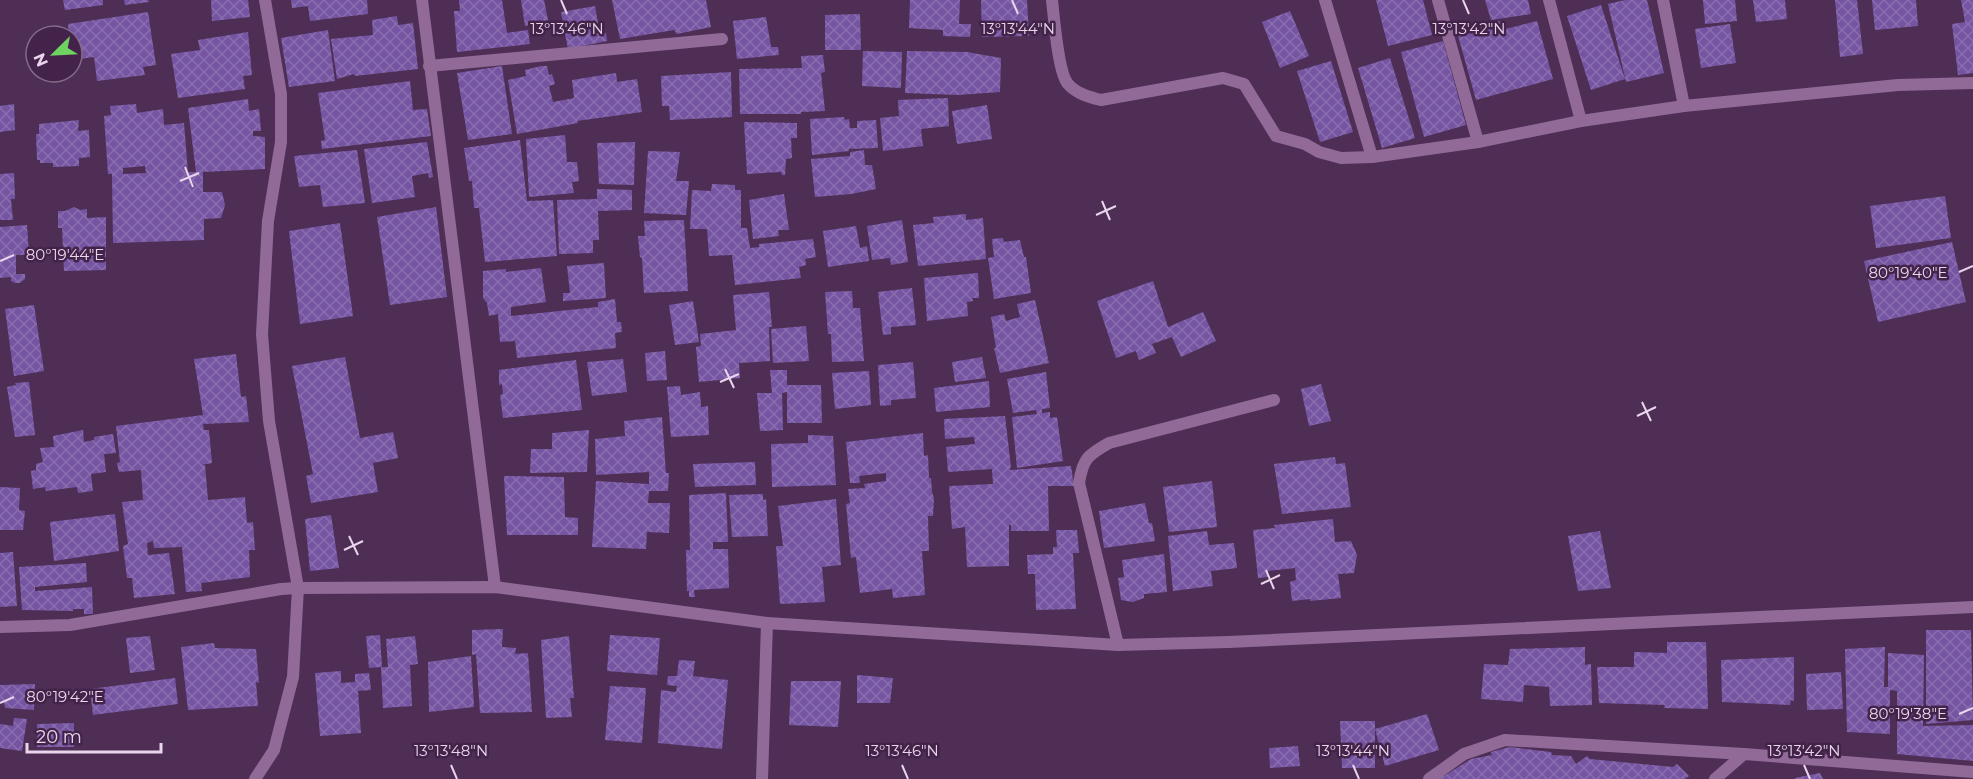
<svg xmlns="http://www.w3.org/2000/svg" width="1973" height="779" viewBox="0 0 1973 779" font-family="Montserrat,sans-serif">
  <defs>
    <pattern id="building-cross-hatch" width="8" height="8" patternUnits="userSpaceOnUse" patternTransform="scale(1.5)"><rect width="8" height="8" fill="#7555a2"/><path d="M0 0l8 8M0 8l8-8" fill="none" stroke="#896daf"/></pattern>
  </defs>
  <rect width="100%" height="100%" fill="#4e2e54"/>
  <!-- building -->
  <g fill="url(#building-cross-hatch)" fill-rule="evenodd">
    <polygon points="63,0 103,0 103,5 65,10"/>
    <polygon points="124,0 148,0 149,2 125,5"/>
    <polygon points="211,0 248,0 250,17 212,21"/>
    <polygon points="291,0 367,0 368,14 310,21 308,6 292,8"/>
    <polygon points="459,0 502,0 507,33 528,30 530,44 457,52 454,11 460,11"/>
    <polygon points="521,0 544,0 548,20 525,26"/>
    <polygon points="612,0 706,0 711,27 677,34 674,30 620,39"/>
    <polygon points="910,0 960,0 959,24 971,24 970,37 943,36 943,30 909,28"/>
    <polygon points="981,0 1027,0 1029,36 982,37"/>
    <polygon points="1376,0 1423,0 1432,35 1388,46"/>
    <polygon points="1485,0 1528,0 1531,14 1491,20"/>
    <polygon points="1625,0 1647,0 1664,73 1626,82 1608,4"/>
    <polygon points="1703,0 1735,0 1737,21 1705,24"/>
    <polygon points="1753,0 1785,0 1787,19 1756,22"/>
    <polygon points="1835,0 1857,0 1863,54 1840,57"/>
    <polygon points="1872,0 1916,0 1918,26 1875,30"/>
    <polygon points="1961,0 1973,0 1973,73 1958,75 1952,24 1965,22"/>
    <polygon points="1601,5 1625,79 1591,90 1567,16"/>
    <polygon points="595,6 600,34 606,33 607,41 568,49 561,12"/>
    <polygon points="1290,11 1309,56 1280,68 1262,22"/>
    <polygon points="148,12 156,65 143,67 145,75 97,81 94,57 72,60 72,36 69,36 68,24"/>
    <polygon points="860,14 861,50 825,50 825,15"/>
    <polygon points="397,16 398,25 413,23 418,69 355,76 354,74 337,79 331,39 373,35 372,20"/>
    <polygon points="766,17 771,47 778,47 779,55 737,59 733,21"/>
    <polygon points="1500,21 1502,30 1537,21 1553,79 1476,100 1457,32"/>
    <polygon points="1730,24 1736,63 1701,68 1695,29"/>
    <polygon points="328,30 335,81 289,87 281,38"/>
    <polygon points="248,32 252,75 243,76 245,89 178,98 171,54 200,50 198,40"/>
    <polygon points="1443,41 1466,125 1424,137 1401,52"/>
    <polygon points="863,51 902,52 901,88 862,86"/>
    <polygon points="907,51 967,52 1001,58 1000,92 958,95 905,93"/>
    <polygon points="823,55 825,72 821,73 825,111 801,112 801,114 740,114 739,69 802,68 801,56"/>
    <polygon points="1390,58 1415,138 1382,148 1358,68"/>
    <polygon points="1331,61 1353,132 1320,142 1297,71"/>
    <polygon points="502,66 512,134 468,140 457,73"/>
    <polygon points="541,66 547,66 549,75 552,74 555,84 549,86 553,102 574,98 572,80 616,73 617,82 637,79 642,112 577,121 578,123 517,134 508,80 526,76 525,70"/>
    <polygon points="731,72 732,117 670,120 669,106 662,106 661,76"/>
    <polygon points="410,81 413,110 427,109 431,136 322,149 321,141 325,140 318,93"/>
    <polygon points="948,98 949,126 921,129 923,146 883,151 880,118 899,116 898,100"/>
    <path d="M248 99 249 111 259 109 261 131H253V136L265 137V169L203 172V192H222L225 205 221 218 204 219V240L113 243 112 174H108L104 116 111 115 110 106 136 104 137 113 163 109 164 125 184 123 188 172H196L188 108ZM145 166 146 173 123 174V168Z"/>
    <polygon points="14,104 15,130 0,132 0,106"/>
    <polygon points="987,105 992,139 957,144 952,111"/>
    <polygon points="844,117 845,120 849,119 850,128 857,128 857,121 876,120 878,148 849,149 849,151 812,155 810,119"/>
    <polygon points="79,120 78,131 89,130 90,157 79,158 79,166 53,167 53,163 40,163 40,160 37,160 36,134 39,134 39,124"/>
    <polygon points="744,122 797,123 797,138 791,138 792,158 786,159 785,175 782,175 781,172 747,174"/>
    <polygon points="565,135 567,162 577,162 579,181 572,182 574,193 529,197 526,139"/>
    <polygon points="520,140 527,201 553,200 557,256 485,262 479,208 474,208 472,181 469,181 464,148"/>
    <polygon points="427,142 433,177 429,178 428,173 412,176 415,197 372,203 364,149"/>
    <polygon points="635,142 634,185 599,184 597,143"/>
    <polygon points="357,150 365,203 323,207 320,185 299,187 294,156"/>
    <polygon points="864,150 865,165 872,165 876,189 851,194 815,197 811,159 850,156 850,152"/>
    <polygon points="648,151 680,152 676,181 689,181 686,215 644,213"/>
    <polygon points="14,173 15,199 11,199 13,220 0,220 0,174"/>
    <polygon points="712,184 735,185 735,190 741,190 741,228 747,228 750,248 759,247 759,244 813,239 816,257 805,259 806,265 799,267 801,278 735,285 732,255 709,256 707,229 690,229 692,190 711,191"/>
    <polygon points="597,189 632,190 632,210 598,211 599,240 593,240 593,253 559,254 557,200 597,199"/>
    <polygon points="784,194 789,230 778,230 779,236 753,239 749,200"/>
    <polygon points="1945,196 1951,238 1876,248 1870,206"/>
    <polygon points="74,207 80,210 87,209 87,218 106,217 106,270 64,271 62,228 58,228 58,211 65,211"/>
    <polygon points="436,207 447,297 390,305 377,217"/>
    <polygon points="966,214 966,220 983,218 986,259 918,266 913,225 934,223 933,217"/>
    <polygon points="684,220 688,291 644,293 642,258 640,257 638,236 645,236 644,221"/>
    <polygon points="902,220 908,262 891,265 890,258 872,260 867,226"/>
    <polygon points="340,223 353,316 300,324 289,231"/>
    <polygon points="27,225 29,255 16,255 16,274 25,274 25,279 20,283 15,283 11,281 11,277 0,278 0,227"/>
    <polygon points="856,226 860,248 867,246 869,261 828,267 823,231"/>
    <polygon points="1003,238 1004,242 1020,240 1024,257 1026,257 1031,293 994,299 988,258 994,257 992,239"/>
    <polygon points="1952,242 1966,302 1878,322 1864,261"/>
    <polygon points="604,263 606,298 563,301 563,293 570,293 567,266"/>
    <polygon points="541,268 546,302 511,307 511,316 598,307 598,302 615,299 617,322 621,322 622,332 615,333 616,348 517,358 515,341 500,342 498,314 489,316 487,303 483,298 483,271 506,269 506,272"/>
    <polygon points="978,273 979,298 972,298 973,301 967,302 968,316 927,321 924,278"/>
    <polygon points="1153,281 1168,327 1203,312 1216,341 1181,357 1172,337 1152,344 1156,353 1139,360 1136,351 1116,358 1097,301"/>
    <polygon points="912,288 916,325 891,327 891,334 883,335 878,292"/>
    <polygon points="852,291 853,308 860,308 864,361 832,362 831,334 828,334 825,292"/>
    <polygon points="769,292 772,327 769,327 770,361 739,363 740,378 699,382 696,347 701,346 700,334 736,330 733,295"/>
    <polygon points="1035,300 1049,363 1000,373 994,348 996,348 991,317 1004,314 1006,321 1020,317 1017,304"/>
    <polygon points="693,301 699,342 675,345 669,305"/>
    <polygon points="34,305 44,371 14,376 5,309"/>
    <polygon points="806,326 809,361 773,363 771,329"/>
    <polygon points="665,351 667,380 647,381 645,353"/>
    <polygon points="236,354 241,397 246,396 249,422 203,424 204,430 209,430 212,463 201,465 205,465 208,500 245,497 247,523 253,522 255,550 249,550 250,577 201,583 202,591 186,592 182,547 154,548 153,541 147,543 148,555 169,553 175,594 134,598 132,578 127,578 123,546 128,544 122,502 143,500 141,470 119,472 117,463 120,462 116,426 203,415 194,359"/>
    <polygon points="345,357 360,438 393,432 398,458 373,463 378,492 311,503 306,476 313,474 292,366"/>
    <polygon points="982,357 986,378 955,382 952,362"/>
    <polygon points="623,359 627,392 592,396 587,362"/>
    <polygon points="576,360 582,410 503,418 500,395 503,394 502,384 499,385 499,370"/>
    <polygon points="913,362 916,398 891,400 891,405 880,406 878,365"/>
    <polygon points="770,370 787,370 787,385 821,385 822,423 787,423 787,392 782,393 783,430 760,431 757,393 772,393"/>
    <polygon points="869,371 871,405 835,409 832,373"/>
    <polygon points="1046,372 1050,408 1042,409 1042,413 1050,412 1050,418 1057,417 1063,461 1017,468 1012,417 1037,414 1036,410 1013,413 1007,379"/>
    <polygon points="989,381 990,407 936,412 934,388"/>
    <polygon points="29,382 35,435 15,437 7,387 16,385 15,383"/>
    <polygon points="1321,384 1331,421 1309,426 1301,389"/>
    <polygon points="680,386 681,395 700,392 701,407 708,406 709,435 671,437 667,387"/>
    <polygon points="1005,416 1011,467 1009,470 1071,466 1074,486 1048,486 1049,531 1011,531 1011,525 1009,525 1009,566 967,567 965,527 952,529 949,486 993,484 992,469 948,472 946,447 975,444 974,437 945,439 944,419"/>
    <polygon points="662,417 666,473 669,473 668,491 649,491 648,503 670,503 669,533 647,532 646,549 592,547 596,481 649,484 649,472 596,475 595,439 625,436 624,421"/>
    <polygon points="83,430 84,442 94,440 94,437 113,434 116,453 104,454 106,472 91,474 93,491 78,493 77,487 46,491 45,487 33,489 31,471 36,470 36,464 43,462 40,448 54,447 53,436"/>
    <polygon points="589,430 587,472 530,473 531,449 552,449 552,433"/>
    <polygon points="923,433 924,456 928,455 929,478 931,478 932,492 934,498 933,516 928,516 929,551 922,551 925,595 893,598 892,589 860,593 856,557 851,558 846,504 850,503 848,489 865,488 864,484 886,481 886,473 859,476 860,483 850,483 846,442"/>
    <polygon points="808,435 833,436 836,485 772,487 771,444 808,443"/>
    <polygon points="1335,457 1336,464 1345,463 1351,507 1282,514 1274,464"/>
    <polygon points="755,462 756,485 695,487 693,464"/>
    <polygon points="504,476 564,477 565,517 578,518 578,535 507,535"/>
    <polygon points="1212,481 1217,527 1169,532 1163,487"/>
    <polygon points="0,487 20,488 19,510 25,511 23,530 0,530"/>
    <polygon points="726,493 728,542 713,542 713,549 728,549 729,588 694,590 695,597 689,597 689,591 687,591 686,550 690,550 689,495"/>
    <polygon points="763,494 763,500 766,499 768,536 732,537 729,495"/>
    <polygon points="836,499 841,565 822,567 825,602 780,604 776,546 783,546 778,506"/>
    <polygon points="1145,503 1149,523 1152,523 1155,541 1104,548 1099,511"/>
    <polygon points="115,514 119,551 54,561 50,522"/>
    <polygon points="331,515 339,568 310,571 305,519"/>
    <polygon points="1333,519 1335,542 1351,541 1357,555 1354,573 1338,574 1341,598 1310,601 1310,599 1292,601 1290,582 1296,580 1295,568 1268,571 1268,577 1258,578 1253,530 1275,528 1274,525"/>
    <polygon points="1056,530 1077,530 1079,553 1073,553 1076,609 1036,610 1035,574 1028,574 1027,555 1053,554 1053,547 1057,547"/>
    <polygon points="1207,531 1209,545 1234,543 1237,568 1211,571 1213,586 1173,591 1168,536"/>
    <polygon points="1600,531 1611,588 1578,591 1568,536"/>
    <polygon points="13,552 17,606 0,607 0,553"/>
    <polygon points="1164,554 1167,592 1144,594 1144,598 1133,602 1121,600 1118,578 1124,577 1122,560"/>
    <polygon points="86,563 87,582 35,587 35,591 92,587 93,614 84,614 84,609 73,609 73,611 22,610 19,567"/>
    <polygon points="503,629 502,647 516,648 515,654 528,653 532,712 480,713 476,654 472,655 472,630"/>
    <polygon points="1926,630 1971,630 1973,720 1926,724"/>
    <polygon points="380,635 382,667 388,667 386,639 415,636 418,664 410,665 412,706 383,708 381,667 369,668 366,636"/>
    <polygon points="610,635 660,638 657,675 607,671"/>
    <polygon points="150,636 155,670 130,673 126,638"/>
    <polygon points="569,636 574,698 570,698 572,717 546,718 541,640"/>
    <polygon points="1667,642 1706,642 1708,709 1664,708 1665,705 1599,703 1597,667 1634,667 1634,652 1667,653"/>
    <polygon points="214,643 215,648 256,649 259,683 256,682 258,706 188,710 181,647"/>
    <polygon points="1585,647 1585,665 1591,664 1592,705 1550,706 1549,687 1524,685 1523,702 1481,699 1484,664 1508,665 1510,649"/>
    <polygon points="1885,647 1884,687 1888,687 1888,653 1924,655 1923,726 1973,725 1973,761 1897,754 1897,691 1890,690 1890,734 1847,732 1845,649"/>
    <polygon points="471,656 474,707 429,712 428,662"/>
    <polygon points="1794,657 1794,701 1791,700 1790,705 1722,702 1721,660"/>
    <polygon points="679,660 695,661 693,676 728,680 722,749 658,743 661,690 676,692 677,686 667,685 668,676 677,676"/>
    <polygon points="341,671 341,683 355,682 355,674 369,673 371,690 358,691 361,733 320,736 315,673"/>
    <polygon points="1841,672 1843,709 1807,710 1806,674"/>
    <polygon points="857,675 893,678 890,703 857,703"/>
    <polygon points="175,678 178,704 93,715 90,689"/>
    <polygon points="791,681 841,681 838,727 789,725"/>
    <polygon points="35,684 34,710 5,708 4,702 0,702 0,685"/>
    <polygon points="610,686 646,688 642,743 605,740"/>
    <polygon points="1427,714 1439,750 1385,766 1375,729"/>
    <polygon points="14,718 27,719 22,751 0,748 0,724 13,726"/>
    <polygon points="1340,721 1375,721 1375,768 1342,768"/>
    <polygon points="74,723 74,747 37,747 37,724"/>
    <polygon points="1298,746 1300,766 1270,768 1269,748"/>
    <polygon points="1510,747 1551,752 1552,755 1571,756 1576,764 1587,756 1590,759 1673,767 1677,764 1689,776 1685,779 1433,779 1442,774 1444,776 1471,759 1492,755 1491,752"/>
    <polygon points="1820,773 1823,779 1795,779 1795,778"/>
  </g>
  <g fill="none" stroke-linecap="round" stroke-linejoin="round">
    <!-- lane -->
    <g stroke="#916a98" stroke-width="12">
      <path d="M1118 645 1079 483C1083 458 1088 455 1109 443L1274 400"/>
      <polyline points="762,779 767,623"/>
    </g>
    <!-- street -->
    <g stroke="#916a98" stroke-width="12">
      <polyline points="422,0 495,587"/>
      <path d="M1052 0C1054 17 1058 73 1068 84 1077 94 1089 97 1101 100L1223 78 1244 84 1276 136 1305 144 1319 152 1341 158 1372 157 1478 142 1581 121 1684 106 1898 85 1973 83"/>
      <polyline points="1325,0 1372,157"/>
      <polyline points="1438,0 1478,142"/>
      <polyline points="1549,0 1581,121"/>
      <polyline points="1663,0 1684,106"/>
      <polyline points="429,66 722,39"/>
      <polyline points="0,627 70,625 281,589 298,588 495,587 767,623 1118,645 1229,642 1973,607"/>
      <polyline points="255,779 274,750 293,677 298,588 269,421 262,334 268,221 281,142 281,94 265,0"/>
      <polyline points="1429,779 1464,754 1505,740 1744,754 1973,772"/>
      <polyline points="1715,779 1744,754"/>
    </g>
  </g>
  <!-- ticks -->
  <path fill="none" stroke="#e9d5ec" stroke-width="2" d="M561 0 567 14M1012 0 1018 14M1463 0 1469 14M185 167 193 187M180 181 199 173M1102 201 1110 220M1096 215 1116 206M0 261 14 255M1959 272 1973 266M725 369 734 388M720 382 739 374M1642 402 1651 421M1637 416 1656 407M349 536 358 555M344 550 363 541M1266 570 1274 589M1261 584 1280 575M0 703 14 697M1959 714 1973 708M451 765 457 779M902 765 908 779M1353 765 1359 779M1804 765 1810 779"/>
  <g font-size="15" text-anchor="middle" fill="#e9d5ec" stroke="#432349" stroke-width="5" stroke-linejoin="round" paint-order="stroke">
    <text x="1469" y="34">13°13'42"N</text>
    <text x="567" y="34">13°13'46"N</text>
    <text x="1018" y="34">13°13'44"N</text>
    <text x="65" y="260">80°19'44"E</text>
    <text x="1908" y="278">80°19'40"E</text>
    <text x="65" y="702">80°19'42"E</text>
    <text x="1908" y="719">80°19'38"E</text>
    <text x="451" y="756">13°13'48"N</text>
    <text x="902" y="756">13°13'46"N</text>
    <text x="1353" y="756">13°13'44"N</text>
    <text x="1804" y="756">13°13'42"N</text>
  </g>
  <!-- north arrow -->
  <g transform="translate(54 54) rotate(246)"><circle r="28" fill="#432349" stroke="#856a8a" stroke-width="1.5"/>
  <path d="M0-4.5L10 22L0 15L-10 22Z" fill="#6ed360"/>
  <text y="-9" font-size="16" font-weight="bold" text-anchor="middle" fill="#e9d5ec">N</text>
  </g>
  <!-- scale -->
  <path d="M27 743v9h134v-9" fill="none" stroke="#e9d5ec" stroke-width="3"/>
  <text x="36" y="743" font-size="18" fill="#e9d5ec" stroke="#432349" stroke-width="4.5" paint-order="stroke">20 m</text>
</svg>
